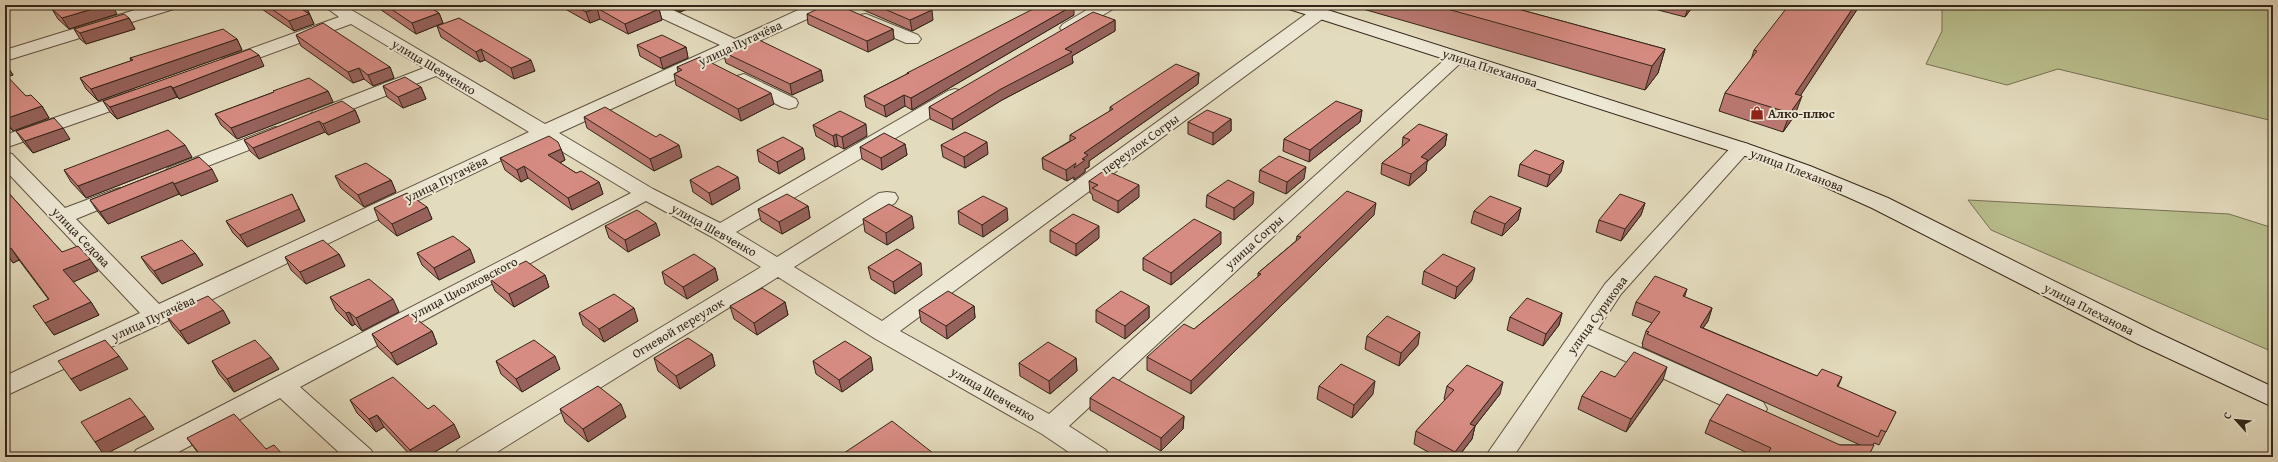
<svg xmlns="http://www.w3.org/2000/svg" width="2278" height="462" viewBox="0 0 2278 462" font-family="'Gentium Book Plus',serif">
  <rect width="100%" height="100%" fill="#e3dbbd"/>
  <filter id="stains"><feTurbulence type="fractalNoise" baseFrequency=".005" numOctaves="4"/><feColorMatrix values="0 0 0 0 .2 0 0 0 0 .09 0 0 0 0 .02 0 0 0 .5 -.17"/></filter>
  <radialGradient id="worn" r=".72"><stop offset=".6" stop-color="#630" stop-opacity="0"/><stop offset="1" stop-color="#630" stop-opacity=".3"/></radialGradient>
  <!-- green -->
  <g fill="#b9be8d" stroke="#767253">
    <polygon points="1942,5 2273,5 2273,121 2058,69 2007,85 1926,64 1942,31"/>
    <polygon points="1968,200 2229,214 2273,228 2273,352 1991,230"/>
  </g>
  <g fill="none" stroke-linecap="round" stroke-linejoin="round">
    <!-- minor casing -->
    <g stroke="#605242" stroke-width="2">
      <g id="minor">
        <polygon points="151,5 176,5 174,9 5,61 5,50"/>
        <polygon points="323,5 343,5 545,124 720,45 642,9 640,5 662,5 735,39 809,5 831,5 829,9 559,133 653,189 720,223 948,91 955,89 962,91 964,95 962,99 736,232 777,257 879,193 887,192 895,193 898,198 895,203 794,267 882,321 1313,9 1325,9 1327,13 1325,17 900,331 1049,414 1452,53 1464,53 1467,57 1069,426 1106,450 1110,457 1076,457 1042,434 874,338 778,277 489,457 454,457 458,450 761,267 712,237 646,201 300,387 371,450 375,457 344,457 280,398 169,457 132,457 136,450 631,193 543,140 165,322 5,396 5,376 140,313 5,170 5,152 12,154 65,208 113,190 120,188 127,190 131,194 127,198 76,219 159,304 529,132 436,76 327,119 320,121 313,119 310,115 313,111 424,68 351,24 234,67 222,67 219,63 222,59 339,17"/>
        <polygon points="1095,5 1115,5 1113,9 1075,32 1063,32 1060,28 1063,24"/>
        <polygon points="866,14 918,35 921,39 918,43 906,43 860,23 858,19 860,15"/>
        <polygon points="744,74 796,99 798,103 796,107 789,109 782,107 737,84 735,80 737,76"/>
        <polygon points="135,90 142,92 144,96 142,100 5,148 5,135"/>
        <polygon points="275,127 282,129 285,133 282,137 182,176 175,178 168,176 165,172 168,168"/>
        <polygon points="1741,142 1748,144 1751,148 1748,152 1621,294 1598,329 1763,402 1767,409 1763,416 1754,418 1745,416 1588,344 1513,457 1485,457 1605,284 1734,144"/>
      </g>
    </g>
    <!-- secondary casing -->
    <g stroke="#342519" stroke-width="2">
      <polygon id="secondary" points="1287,5 1312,5 1748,144 1810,166 1888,198 2156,332 2273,387 2273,407 2138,344 1872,208 1796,174 1734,152 1289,9"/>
    </g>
    <!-- minor -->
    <use href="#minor" fill="#ede8d4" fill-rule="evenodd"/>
    <!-- secondary -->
    <use href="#secondary" fill="#ede8d4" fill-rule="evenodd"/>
  </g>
  <!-- wall -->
  <g fill="#b97871" stroke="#342519">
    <polygon points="256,5 304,5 306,6 314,24 294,31"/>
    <polygon points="374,5 426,5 439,13 443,23 416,34"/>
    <polygon points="558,5 650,5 659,9 662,20 628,34 600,19 590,23"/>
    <polygon points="665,5 697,5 680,12"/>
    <polygon points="852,5 921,5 933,20 912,31"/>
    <polygon points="1349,5 1503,5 1665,49 1658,73 1645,90"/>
    <polygon points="1639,5 1694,5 1685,17"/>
    <polygon points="1860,5 1800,96 1795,115 1783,132 1719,111 1725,93 1751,60 1754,50"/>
    <polygon points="52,9 117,14 69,29 58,19"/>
    <polygon points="807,14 893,29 894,39 868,52 808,24"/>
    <polygon points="1074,15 912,110 905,106 886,117 866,107 864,96 907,74 907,73"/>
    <polygon points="129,18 135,29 86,44 80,39 74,29"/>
    <polygon points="1115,20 1115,31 1072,56 1073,63 1002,100 953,130 930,119 929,107"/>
    <polygon points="437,26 535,71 514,79 485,60 480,62 441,37"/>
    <polygon points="296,35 390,67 394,78 373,86 364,79 353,83 301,46"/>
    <polygon points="237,39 242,50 98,101 86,89 80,78 131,61 130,58"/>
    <polygon points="637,45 686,47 688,58 663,69 640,56"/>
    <polygon points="723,52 821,70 823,81 792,95 726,63"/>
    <polygon points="5,63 13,75 7,77 26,96 42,106 49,118 13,131 5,123"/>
    <polygon points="264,66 179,99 177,97 117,119 110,112 103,101"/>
    <polygon points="677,67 774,104 741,121 676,85 674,74 678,72"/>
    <polygon points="1199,73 1198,84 1089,161 1089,167 1085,169 1085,172 1074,180 1074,177 1067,181 1043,169 1042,158 1070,141 1070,135 1110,111 1110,107"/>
    <polygon points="383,86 421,87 426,99 403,108 387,97"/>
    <polygon points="273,91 328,91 333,102 237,139 221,125 215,114 274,92"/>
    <polygon points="355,110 360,122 328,135 325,132 259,159 250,151 244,140"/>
    <polygon points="1362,110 1360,122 1343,135 1309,162 1283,151 1284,139"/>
    <polygon points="584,117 682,157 654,171 587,128"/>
    <polygon points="1231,119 1231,131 1213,145 1188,134 1188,122"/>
    <polygon points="813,125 867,136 844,149 838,146 835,147 816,136"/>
    <polygon points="16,131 70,139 33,153 24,143"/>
    <polygon points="1447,134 1445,146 1427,162 1426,171 1409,186 1381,174 1382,163 1402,147 1403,137"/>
    <polygon points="905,144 907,155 882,170 862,159 860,147"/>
    <polygon points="941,145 988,154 965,168 943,157"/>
    <polygon points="561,149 565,160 560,163 576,173 599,182 603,194 572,210 528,178 521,182 505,170 500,158"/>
    <polygon points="757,150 805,159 779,174 759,162"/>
    <polygon points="192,157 86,198 71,182 64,170"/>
    <polygon points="199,157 218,181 181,196 179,194 108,224 98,212 90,200"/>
    <polygon points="1520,164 1561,172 1547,187 1518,176"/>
    <polygon points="1260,170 1304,179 1286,194 1259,182"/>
    <polygon points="335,176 391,180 396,192 364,207 341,188"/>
    <polygon points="690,180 740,189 712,205 693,192"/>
    <polygon points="1089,181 1139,197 1118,213 1093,200 1092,194 1090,193"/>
    <polygon points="5,189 62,252 98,271 73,282 91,302 99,315 54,335 33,306 49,300 19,260 13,263 5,251"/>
    <polygon points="1207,195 1253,204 1234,220 1206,207"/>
    <polygon points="1645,203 1641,215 1621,241 1596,232 1599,220"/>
    <polygon points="298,206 305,221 247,247 233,233 226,221"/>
    <polygon points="808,206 810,218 782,234 761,221 758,209"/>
    <polygon points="427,207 432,219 397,236 379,221 374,208"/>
    <polygon points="1521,208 1518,220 1502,236 1471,223 1474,211"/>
    <polygon points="958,211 1008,220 983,237 959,224"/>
    <polygon points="1374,215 1191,394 1147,370 1147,357 1194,329 1258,277 1258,273 1296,241 1297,236"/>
    <polygon points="863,219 914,228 887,245 865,232"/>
    <polygon points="605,226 660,235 628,252 609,238"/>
    <polygon points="1050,230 1099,238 1076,256 1050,242"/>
    <polygon points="1221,244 1171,285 1143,270 1143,258"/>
    <polygon points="195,253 203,265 162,284 149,269 141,257"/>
    <polygon points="417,253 475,262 439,280 422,265"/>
    <polygon points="339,254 345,266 306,284 291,270 285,257"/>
    <polygon points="868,267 922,275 895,294 871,279"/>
    <polygon points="715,268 718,280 687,299 665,284 662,272"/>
    <polygon points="1424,271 1472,280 1455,299 1422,284"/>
    <polygon points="545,275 549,287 514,307 495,291 490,279"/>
    <polygon points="330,297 399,312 362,331 355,324 352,326 336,310"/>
    <polygon points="1684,297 1712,308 1708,321 1703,328 1817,376 1842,377 1838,387 1896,412 1879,445 1874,443 1868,457 1756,457 1705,433 1710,420 1840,445 1860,445 1642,347 1643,344 1642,344 1646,331 1652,323 1632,315 1636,302"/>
    <polygon points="785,302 788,315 757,335 734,319 730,306"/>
    <polygon points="974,306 975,318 947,339 921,322 919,310"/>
    <polygon points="1149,306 1149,318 1125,339 1096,322 1096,310"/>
    <polygon points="223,310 230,323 188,344 173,327 166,315"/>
    <polygon points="579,313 638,321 604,342 583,325"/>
    <polygon points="1562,313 1559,325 1543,346 1507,330 1510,317"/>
    <polygon points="432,331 437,344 397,365 378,347 372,334"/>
    <polygon points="1367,336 1418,345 1399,366 1365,349"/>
    <polygon points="712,354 715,366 680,389 658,371 654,358"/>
    <polygon points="1076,358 1077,371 1050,394 1020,376 1019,363"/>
    <polygon points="212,361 279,369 234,392 219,374"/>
    <polygon points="496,361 560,369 522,392 501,374"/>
    <polygon points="813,361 873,370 842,392 816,374"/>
    <polygon points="1615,377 1663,380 1626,432 1578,409 1582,396"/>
    <polygon points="1319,386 1373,394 1352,418 1317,399"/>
    <polygon points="1447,386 1500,394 1475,426 1472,439 1458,457 1437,457 1414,444 1416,431 1445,400 1444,399"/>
    <polygon points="1090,398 1184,416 1183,429 1161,451 1090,410"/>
    <polygon points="350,400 460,437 426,457 412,457 384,427 376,432 357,413"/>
    <polygon points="560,409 626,417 588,442 565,422"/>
    <polygon points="187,438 266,449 285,457 201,457"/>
  </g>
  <!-- shaded-wall -->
  <g fill="#96625c" stroke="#342519">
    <polygon points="106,5 112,5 117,14 69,29 62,18"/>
    <polygon points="679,5 697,5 680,12"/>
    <polygon points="1074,5 1074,15 912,110 911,98"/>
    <polygon points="1689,5 1694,5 1685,17"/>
    <polygon points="1855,5 1860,5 1789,113 1795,94"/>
    <polygon points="306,6 314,24 294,31 289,21 300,8"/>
    <polygon points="597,8 600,19 590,23 586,12"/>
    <polygon points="659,9 662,20 628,34 625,24"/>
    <polygon points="932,10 933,20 912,31 910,20"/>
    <polygon points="439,13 443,23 416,34 412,23"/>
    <polygon points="129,18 135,29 86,44 80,33"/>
    <polygon points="1115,20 1115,31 1072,56 1073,63 1002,100 953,130 952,119 1065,49"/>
    <polygon points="893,29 894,39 868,52 867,41"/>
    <polygon points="237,39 242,50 98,101 91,89"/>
    <polygon points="686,47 688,58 663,69 660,58"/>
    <polygon points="481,49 485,60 480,62 476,52"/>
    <polygon points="1665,49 1658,73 1645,90 1652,66"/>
    <polygon points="259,55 264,66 179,99 173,88"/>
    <polygon points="531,60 535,71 514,79 511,68"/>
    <polygon points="5,64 6,64 13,75 5,77"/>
    <polygon points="390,67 394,78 373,86 368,75"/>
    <polygon points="359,68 364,79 353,83 348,72"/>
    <polygon points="821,70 823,81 792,95 790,84"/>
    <polygon points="1199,73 1198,84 1089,161 1089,167 1085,169 1085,172 1074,180 1074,177 1067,181 1066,170 1084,153"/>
    <polygon points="171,86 177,97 117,119 110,107"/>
    <polygon points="421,87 426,99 403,108 398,97"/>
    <polygon points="328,91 333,102 237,139 231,128"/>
    <polygon points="771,93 774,104 741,121 738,109"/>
    <polygon points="904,95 905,106 886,117 884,106"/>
    <polygon points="1802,96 1795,115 1783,132 1790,113"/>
    <polygon points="42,106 49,118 13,131 5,119"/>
    <polygon points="355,110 360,122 328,135 323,124"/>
    <polygon points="1362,110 1360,122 1343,135 1309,162 1310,150 1344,123"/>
    <polygon points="1231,119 1231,131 1213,145 1213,133"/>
    <polygon points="319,121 325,132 259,159 253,148"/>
    <polygon points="866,124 867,136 844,149 842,137"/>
    <polygon points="63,128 70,139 33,153 25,141"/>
    <polygon points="836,134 838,146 835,147 833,136"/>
    <polygon points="1447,134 1445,146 1427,162 1426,171 1409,186 1411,174 1421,157"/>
    <polygon points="987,142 988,154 965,168 964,157"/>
    <polygon points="905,144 907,155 882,170 881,158"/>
    <polygon points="185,145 192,157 86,198 78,186"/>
    <polygon points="679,145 682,157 654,171 650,159"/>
    <polygon points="803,148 805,159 779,174 777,162"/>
    <polygon points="561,149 565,160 552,167 548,155"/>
    <polygon points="1564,161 1561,172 1547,187 1550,175"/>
    <polygon points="524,166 528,178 521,182 517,170"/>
    <polygon points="1306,167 1304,179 1286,194 1287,182"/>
    <polygon points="212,169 218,181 181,196 174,184"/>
    <polygon points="738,177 740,189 712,205 709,193"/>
    <polygon points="391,180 396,192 364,207 358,195"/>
    <polygon points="173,182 179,194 108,224 100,212"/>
    <polygon points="599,182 603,194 572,210 568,198"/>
    <polygon points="1139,185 1139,197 1118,213 1118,201"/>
    <polygon points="1254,192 1253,204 1234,220 1234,208"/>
    <polygon points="292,194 305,221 247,247 240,235"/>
    <polygon points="1376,203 1374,215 1191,394 1191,381"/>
    <polygon points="1645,203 1641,215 1621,241 1625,229"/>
    <polygon points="808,206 810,218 782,234 779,222"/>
    <polygon points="427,207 432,219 397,236 392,224"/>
    <polygon points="1007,208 1008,220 983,237 982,225"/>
    <polygon points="1521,208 1518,220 1502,236 1505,224"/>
    <polygon points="912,216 914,228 887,245 886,233"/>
    <polygon points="656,223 660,235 628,252 625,240"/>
    <polygon points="1099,226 1099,238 1076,256 1076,244"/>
    <polygon points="1221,232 1221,244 1171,285 1171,273"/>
    <polygon points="11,248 19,260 13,263 5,251 5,250"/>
    <polygon points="470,249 475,262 439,280 434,268"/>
    <polygon points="195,253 203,265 162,284 154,271"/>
    <polygon points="339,254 345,266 306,284 300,272"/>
    <polygon points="90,259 98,271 71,283 63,270"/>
    <polygon points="921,263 922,275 895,294 893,282"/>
    <polygon points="715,268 718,280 687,299 683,287"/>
    <polygon points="1475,268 1472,280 1455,299 1457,287"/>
    <polygon points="545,275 549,287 514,307 509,294"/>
    <polygon points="1687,289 1683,302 1683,296"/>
    <polygon points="393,299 399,312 362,331 356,318"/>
    <polygon points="91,302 99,315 54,335 45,323"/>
    <polygon points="785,302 788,315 757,335 754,323"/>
    <polygon points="974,306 975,318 947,339 946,326"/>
    <polygon points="1149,306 1149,318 1125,339 1125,326"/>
    <polygon points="634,308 638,321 604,342 599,329"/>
    <polygon points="1712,308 1708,321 1695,339 1700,327"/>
    <polygon points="223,310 230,323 188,344 180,331"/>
    <polygon points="349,312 355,324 352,326 346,313"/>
    <polygon points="1562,313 1559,325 1543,346 1546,334"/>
    <polygon points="432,331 437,344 397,365 391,353"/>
    <polygon points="1420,332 1418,345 1399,366 1401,353"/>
    <polygon points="712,354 715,366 680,389 676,376"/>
    <polygon points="119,356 128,369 80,391 71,379"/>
    <polygon points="555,356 560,369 522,392 516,379"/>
    <polygon points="271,357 279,369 234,392 227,379"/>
    <polygon points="871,357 873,370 842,392 839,380"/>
    <polygon points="1076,358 1077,371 1050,394 1049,381"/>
    <polygon points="1667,367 1663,380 1626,432 1631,419"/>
    <polygon points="1375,381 1373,394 1352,418 1354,405"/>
    <polygon points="1503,382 1500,394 1475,426 1472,439 1458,457 1454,457 1455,452 1470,424"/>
    <polygon points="621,404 626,417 588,442 583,429"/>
    <polygon points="377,415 384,427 376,432 369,419"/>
    <polygon points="145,416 154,429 104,455 95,442"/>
    <polygon points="1184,416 1183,429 1161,451 1161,438"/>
    <polygon points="454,424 460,437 426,457 414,457 410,450"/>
    <polygon points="213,453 216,457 206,457"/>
  </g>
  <!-- building -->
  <g fill="#d78c83" stroke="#342519">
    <polygon points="63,5 106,5 62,18 52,9"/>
    <polygon points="266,5 304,5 306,6 300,8 309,14 289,21"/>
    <polygon points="385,5 426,5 439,13 412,23"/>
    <polygon points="573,5 650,5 659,9 625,24 597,8 586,12"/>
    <polygon points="826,5 838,5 893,29 867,41 807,14"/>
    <polygon points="875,5 921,5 932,10 910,20"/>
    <polygon points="1041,5 1074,5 911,98 904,95 884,106 864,96 909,73 907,73"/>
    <polygon points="1433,5 1503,5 1665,49 1652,66"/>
    <polygon points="1789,5 1855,5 1795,94 1802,96 1790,113 1725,93 1757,51 1754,50"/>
    <polygon points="1093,12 1115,20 1065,49 1072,52 1001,89 952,119 929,107"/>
    <polygon points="124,14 129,18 80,33 74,29"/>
    <polygon points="459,18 531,60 511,68 481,49 476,52 437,26"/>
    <polygon points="323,23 390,67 368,75 359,68 348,72 296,35"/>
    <polygon points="223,29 237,39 91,89 80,78 133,60 130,58"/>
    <polygon points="662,35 686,47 660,58 637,45"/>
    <polygon points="755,38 821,70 790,84 723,52"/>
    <polygon points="250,49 259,55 173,88 171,86 110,107 103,101"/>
    <polygon points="700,57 771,93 738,109 674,74 682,70 677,67"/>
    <polygon points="1176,64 1199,73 1084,153 1088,155 1082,159 1085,160 1074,168 1076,163 1066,170 1042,158 1076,138 1070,135 1113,109 1110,107"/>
    <polygon points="5,74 26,96 31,95 42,106 5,119"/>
    <polygon points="405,77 421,87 398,97 383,86"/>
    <polygon points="309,78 328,91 231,128 215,114 274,92 273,91"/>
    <polygon points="342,101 355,110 323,124 319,121 253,148 244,140"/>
    <polygon points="1336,101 1362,110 1344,123 1310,150 1284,139"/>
    <polygon points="605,107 656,137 660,134 679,145 650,159 584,117"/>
    <polygon points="1207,110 1231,119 1213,133 1188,122"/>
    <polygon points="840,111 866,124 842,137 836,134 833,136 813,125"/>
    <polygon points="54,118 63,128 25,141 16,131"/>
    <polygon points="1419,124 1447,134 1421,157 1428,160 1411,174 1382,163 1410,140 1403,137"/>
    <polygon points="168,130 185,145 78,186 64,170"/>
    <polygon points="965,132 987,142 964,157 941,145"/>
    <polygon points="884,133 905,144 881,158 860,147"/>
    <polygon points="549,136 558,142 561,149 548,155 576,173 581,171 599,182 568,198 524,166 517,170 500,158"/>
    <polygon points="783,137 803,148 777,162 757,150"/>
    <polygon points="1535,150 1564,161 1550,175 1520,164"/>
    <polygon points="1279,156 1306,167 1287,182 1260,170"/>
    <polygon points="199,157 212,169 174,184 173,182 100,212 90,200"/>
    <polygon points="366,163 391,180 358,195 335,176"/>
    <polygon points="718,166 738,177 709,193 690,180"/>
    <polygon points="1105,170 1139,185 1118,201 1092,188 1098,185 1089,181"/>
    <polygon points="1228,180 1254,192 1234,208 1207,195"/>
    <polygon points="5,189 62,252 78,246 90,259 63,270 91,302 45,323 33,306 49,299 11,248 5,250"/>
    <polygon points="1347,191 1376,203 1191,381 1147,357 1184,324 1194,329 1261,274 1258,273 1301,237 1297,236"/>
    <polygon points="407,193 427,207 392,224 374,208"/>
    <polygon points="292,194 299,209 240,235 226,221"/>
    <polygon points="787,194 808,206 779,222 758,209"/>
    <polygon points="1620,194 1645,203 1625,229 1599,220"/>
    <polygon points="983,196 1007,208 982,225 958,211"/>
    <polygon points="1490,196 1521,208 1505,224 1474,211"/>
    <polygon points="889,204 912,216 886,233 863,219"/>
    <polygon points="637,210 656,223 625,240 605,226"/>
    <polygon points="1073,214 1099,226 1076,244 1050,230"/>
    <polygon points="1194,219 1221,232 1171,273 1143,258"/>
    <polygon points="453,236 470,249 434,268 417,253"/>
    <polygon points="182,240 195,253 154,271 141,257"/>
    <polygon points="323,240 339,254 300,272 285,257"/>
    <polygon points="897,249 921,263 893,282 868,267"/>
    <polygon points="694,254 715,268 683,287 662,272"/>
    <polygon points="1443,254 1475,268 1457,287 1424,271"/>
    <polygon points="526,261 545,275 509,294 490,279"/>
    <polygon points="1655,276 1687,289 1683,296 1712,308 1700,327 1817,376 1822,369 1842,377 1837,386 1896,412 1886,432 1881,430 1878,437 1647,334 1649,332 1646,331 1660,312 1636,302"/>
    <polygon points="369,279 393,299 356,318 349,312 346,313 330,297"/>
    <polygon points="762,288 785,302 754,323 730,306"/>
    <polygon points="948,291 974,306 946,326 919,310"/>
    <polygon points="1121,291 1149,306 1125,326 1096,310"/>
    <polygon points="614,294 634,308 599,329 579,313"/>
    <polygon points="208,296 223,310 180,331 166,315"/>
    <polygon points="1527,298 1562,313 1546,334 1510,317"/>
    <polygon points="410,314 432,331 391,353 372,334"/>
    <polygon points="1387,316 1420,332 1401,353 1367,336"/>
    <polygon points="688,338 712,354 676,376 654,358"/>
    <polygon points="105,340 119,356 71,379 58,361"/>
    <polygon points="255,340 271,357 227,379 212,361"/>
    <polygon points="534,340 555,356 516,379 496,361"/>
    <polygon points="845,341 871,357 839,380 813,361"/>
    <polygon points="1048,342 1076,358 1049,381 1019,363"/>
    <polygon points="1634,352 1667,367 1631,419 1582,396 1601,371 1615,377"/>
    <polygon points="1341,364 1375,381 1354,405 1319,386"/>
    <polygon points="1467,365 1503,382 1470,424 1475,426 1455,452 1416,431 1454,390 1447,386"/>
    <polygon points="393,377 428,409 434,405 454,424 410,450 377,415 369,419 350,400"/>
    <polygon points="1113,377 1184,416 1161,438 1090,398"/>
    <polygon points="598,386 621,404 583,429 560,409"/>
    <polygon points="1727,394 1840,445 1874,445 1868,457 1766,457 1771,448 1710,420"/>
    <polygon points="130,398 145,416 95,442 81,422"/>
    <polygon points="234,414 266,449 274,445 285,457 216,457 213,453 206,457 202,457 187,438"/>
    <polygon points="892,421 938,457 843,457 841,455"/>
  </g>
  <!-- icons -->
  <defs>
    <g id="shop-bare" transform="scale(1.08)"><path d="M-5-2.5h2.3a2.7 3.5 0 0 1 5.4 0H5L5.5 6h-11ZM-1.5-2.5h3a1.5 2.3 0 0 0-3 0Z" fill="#8f2418" stroke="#ede8d4" stroke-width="2.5" paint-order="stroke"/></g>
  </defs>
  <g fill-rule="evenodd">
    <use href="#shop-bare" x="1757" y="113"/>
  </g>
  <g text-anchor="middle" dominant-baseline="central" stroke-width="4" stroke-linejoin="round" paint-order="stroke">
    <!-- street labels -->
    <g font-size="13" fill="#342519" stroke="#ede8d4">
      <text transform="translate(740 43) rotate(-25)">улица Пугачёва</text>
      <text transform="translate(434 67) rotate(31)">улица Шевченко</text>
      <text transform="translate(1490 68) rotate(18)">улица Плеханова</text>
      <text transform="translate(1140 144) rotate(-36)">переулок Согры</text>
      <text transform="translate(1797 170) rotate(21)">улица Плеханова</text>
      <text transform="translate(446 179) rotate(-26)">улица Пугачёва</text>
      <text transform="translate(714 230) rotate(29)">улица Шевченко</text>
      <text transform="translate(81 237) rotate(46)">улица Седова</text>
      <text transform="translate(1254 242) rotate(-42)">улица Согры</text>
      <text transform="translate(464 288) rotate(-28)">улица Циолковского</text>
      <text transform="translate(2089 309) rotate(27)">улица Плеханова</text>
      <text transform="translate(1597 315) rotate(-54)">улица Сурикова</text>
      <text transform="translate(153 318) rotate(-25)">улица Пугачёва</text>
      <text transform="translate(678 328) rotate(-31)">Огневой переулок</text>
      <text transform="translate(993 394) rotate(30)">улица Шевченко</text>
    </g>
    <!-- poi labels -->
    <g font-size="13" font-weight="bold" fill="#342519" stroke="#ede8d4" text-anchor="start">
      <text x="1768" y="113">Алко-плюс</text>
    </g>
  </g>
  <!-- margin -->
  <rect width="2278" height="462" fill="none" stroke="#e3dbbd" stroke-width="20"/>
  <rect x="6" y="6" width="2266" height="450" fill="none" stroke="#342519" stroke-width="2"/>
  <rect x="10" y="10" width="2258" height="442" fill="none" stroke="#342519"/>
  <!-- north arrow -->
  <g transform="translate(2236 420) rotate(297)" stroke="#ede8d4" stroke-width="3" paint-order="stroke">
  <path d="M0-3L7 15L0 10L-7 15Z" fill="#342519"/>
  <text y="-6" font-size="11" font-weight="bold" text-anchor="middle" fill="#342519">С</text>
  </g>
  <rect width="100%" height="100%" filter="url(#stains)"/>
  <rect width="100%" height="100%" fill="url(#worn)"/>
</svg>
